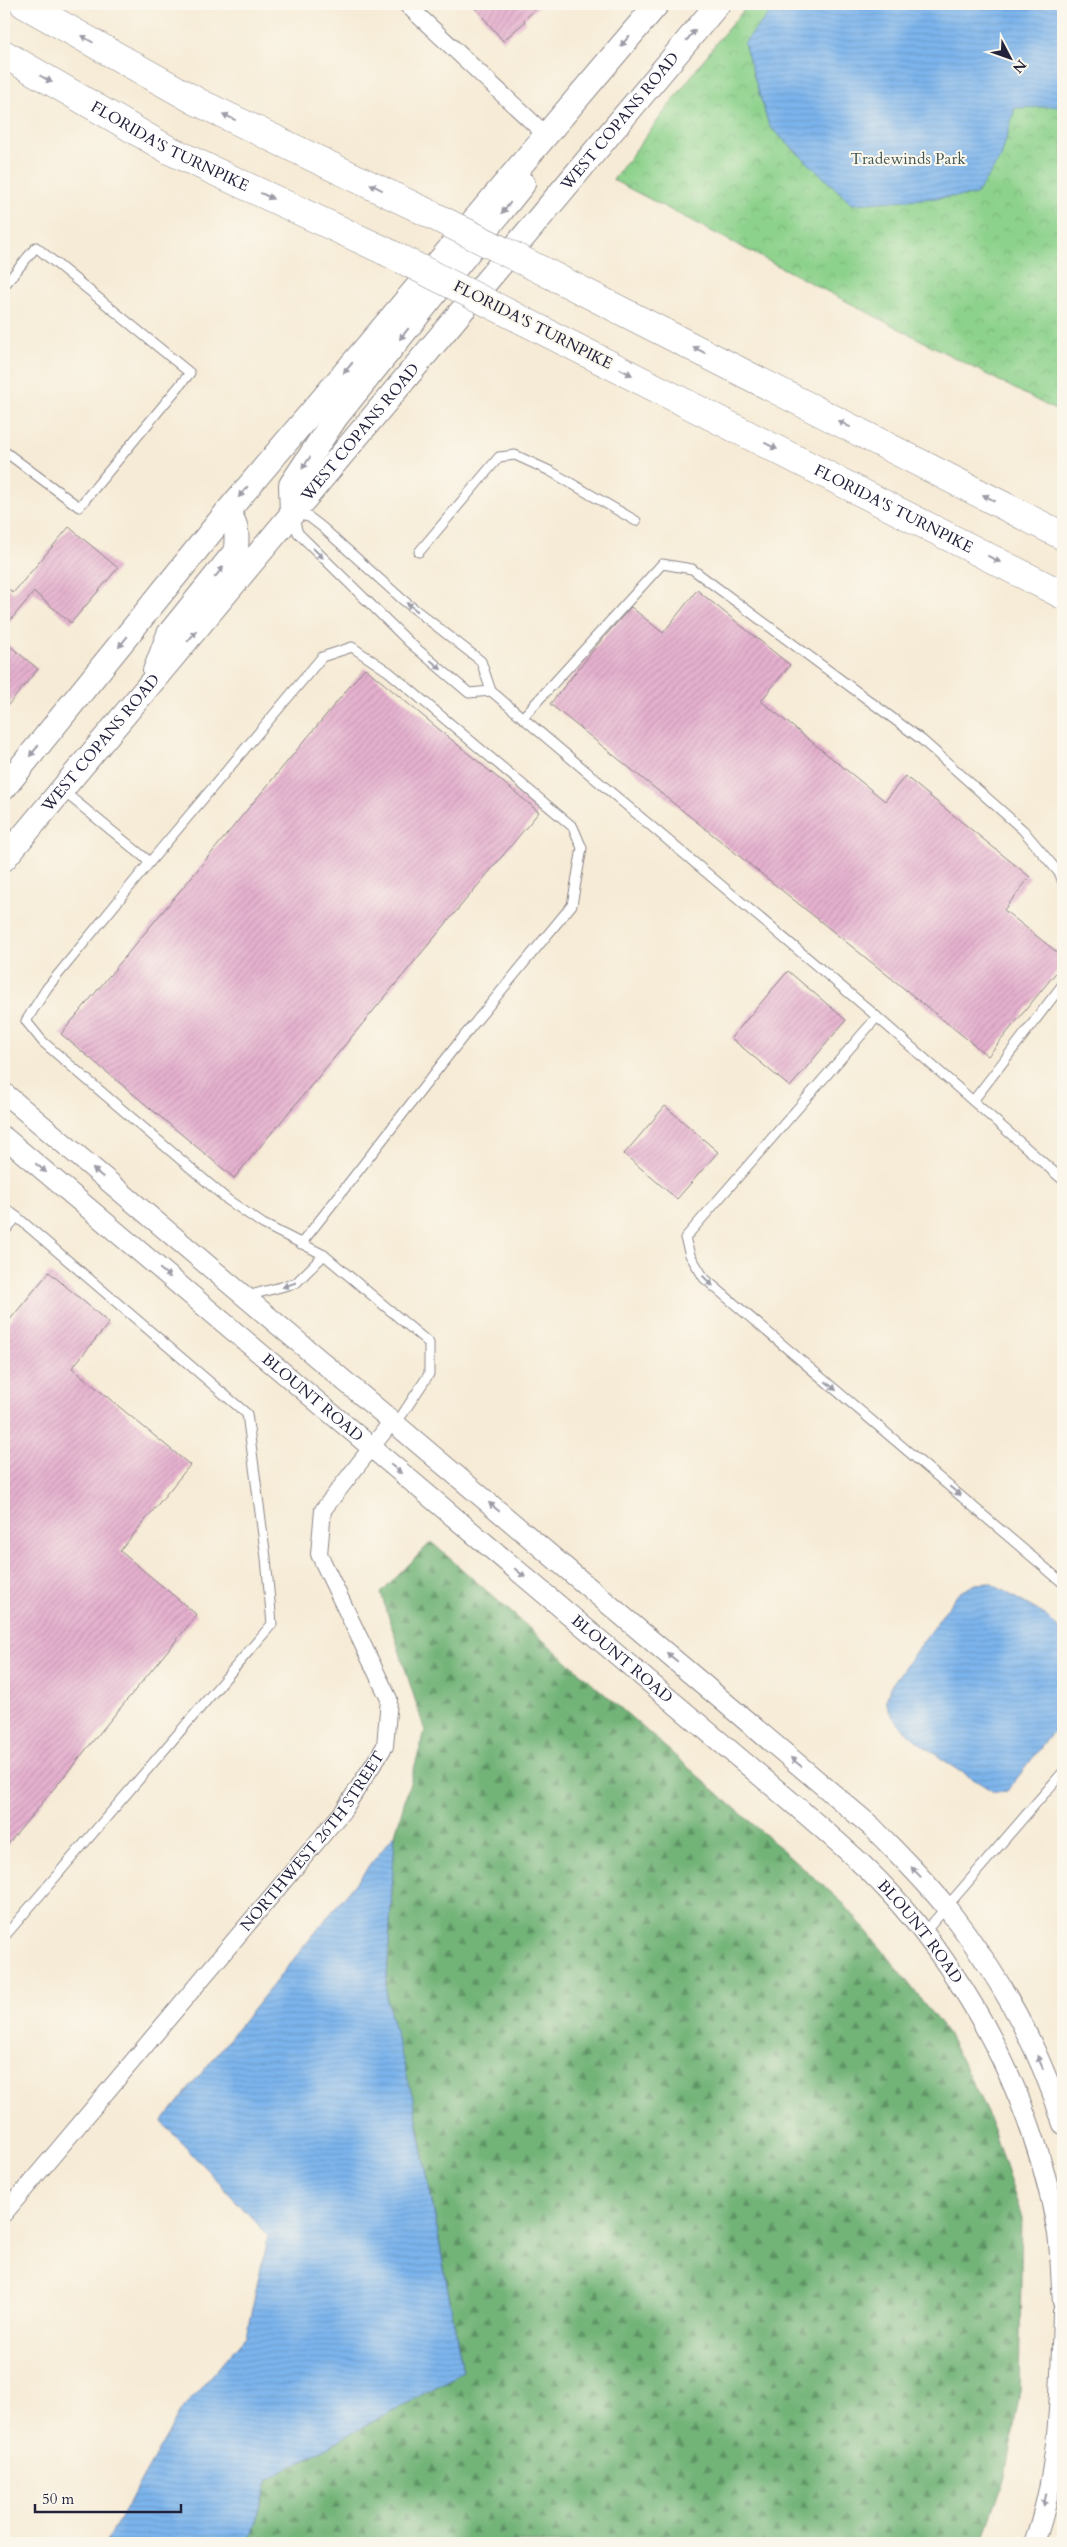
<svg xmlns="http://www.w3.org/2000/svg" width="1067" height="2547" viewBox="0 0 1067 2547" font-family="Cardo,serif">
  <defs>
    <pattern id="forest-firs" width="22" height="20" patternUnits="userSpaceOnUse" patternTransform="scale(1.25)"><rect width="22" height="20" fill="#72b478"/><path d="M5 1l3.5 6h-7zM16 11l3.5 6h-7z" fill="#5d9264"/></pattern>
    <pattern id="park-crowns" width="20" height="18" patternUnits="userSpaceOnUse" patternTransform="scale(1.25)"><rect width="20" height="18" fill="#8dd28c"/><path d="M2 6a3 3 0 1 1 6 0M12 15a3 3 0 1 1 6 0" fill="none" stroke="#79b47a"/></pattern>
    <pattern id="water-rules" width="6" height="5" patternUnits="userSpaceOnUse" patternTransform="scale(1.25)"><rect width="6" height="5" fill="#7bb4ec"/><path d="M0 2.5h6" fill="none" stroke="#6a9acb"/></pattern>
    <pattern id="building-hatch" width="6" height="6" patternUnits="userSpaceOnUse" patternTransform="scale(1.25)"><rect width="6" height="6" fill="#e5b0ce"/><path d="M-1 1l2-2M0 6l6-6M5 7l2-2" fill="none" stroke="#c497b2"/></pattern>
  </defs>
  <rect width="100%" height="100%" fill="#fbf7ec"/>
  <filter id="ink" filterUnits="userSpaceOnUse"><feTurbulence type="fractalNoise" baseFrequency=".02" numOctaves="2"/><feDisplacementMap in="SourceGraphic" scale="10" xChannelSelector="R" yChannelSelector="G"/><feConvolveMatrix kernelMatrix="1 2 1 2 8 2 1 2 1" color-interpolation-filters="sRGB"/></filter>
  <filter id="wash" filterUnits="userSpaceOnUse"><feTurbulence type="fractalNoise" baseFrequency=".0096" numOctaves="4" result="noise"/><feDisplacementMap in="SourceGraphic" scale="20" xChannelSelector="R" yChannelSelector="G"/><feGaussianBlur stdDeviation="1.12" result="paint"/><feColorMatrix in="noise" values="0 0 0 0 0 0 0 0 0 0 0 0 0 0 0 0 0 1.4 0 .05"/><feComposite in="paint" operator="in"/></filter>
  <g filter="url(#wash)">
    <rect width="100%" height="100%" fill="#f6ebd6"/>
    <!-- forest -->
    <polygon fill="url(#forest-firs)" stroke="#4a6b5a" points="431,1542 843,1903 889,1958 947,2033 987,2112 1022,2217 1019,2398 1005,2477 982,2543 249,2543 269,2479 463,2372 417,2118 386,1997 395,1834 425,1731 381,1593"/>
    <!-- park -->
    <polygon fill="url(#park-crowns)" stroke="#587a64" points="749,4 1063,4 1063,414 613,180 720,38"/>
    <!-- water -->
    <g fill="url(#water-rules)" stroke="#4e6b94">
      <polygon points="777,4 1063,4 1063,106 1015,108 1001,157 976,195 852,204 769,126 744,43"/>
      <path d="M990 1583 1045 1615 1063 1633V1719L1007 1791 994 1792C971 1777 887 1730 887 1702 886 1698 889 1692 890 1687L958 1593 976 1584Z"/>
      <polygon points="395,1834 386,1997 413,2098 463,2372 269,2479 249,2543 106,2543 180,2412 246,2336 268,2235 162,2122"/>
    </g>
    <g id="blocks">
      <!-- building -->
      <g fill="url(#building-hatch)">
        <polygon points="472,4 541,4 524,20 525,22 503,41"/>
        <polygon points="69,527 118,568 71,623 34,592 4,628 4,585 13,593"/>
        <polygon points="697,590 790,665 761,701 885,801 905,776 1030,877 1004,910 1063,957 1063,964 988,1056 550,704 599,643 631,607 663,633"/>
        <polygon points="4,641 38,669 4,710"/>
        <polygon points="365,668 539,812 234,1178 61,1034"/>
        <polygon points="788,971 846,1020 790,1087 731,1038"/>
        <polygon points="665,1106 718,1152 677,1199 624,1154"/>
        <polygon points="49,1272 109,1323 72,1368 190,1465 120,1551 197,1615 4,1849 4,1327"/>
      </g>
    </g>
  </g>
  <g filter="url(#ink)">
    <use href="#blocks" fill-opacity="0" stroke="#8c8688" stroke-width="1"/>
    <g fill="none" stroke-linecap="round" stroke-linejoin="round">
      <!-- service casing -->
      <g stroke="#8c8688" stroke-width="11">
        <g id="service">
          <polyline points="4,286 36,247 190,373 79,507 4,451"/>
          <polyline points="295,514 309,517 322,527 403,600 481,661 491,691 868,1009 1063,1180"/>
          <polyline points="293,516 298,533 410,643 469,693 491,691"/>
          <polyline points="419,552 499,457 515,455 550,471 636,521"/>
          <polyline points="523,717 662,564 692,569 922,740 1023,830 1060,874 1063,883"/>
          <polyline points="63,791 150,862"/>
          <polyline points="877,1017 685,1238 690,1255 704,1278 1063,1583"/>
          <polyline points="973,1101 1063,984"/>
          <polyline points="4,1207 17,1217 4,1232"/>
          <polyline points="301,1244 459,1042 572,905 582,848 573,827 389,672 352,647 322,657 150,862 47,988 26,1021 43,1042 228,1200 263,1224 324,1255 429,1343 429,1374 396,1424"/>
          <polyline points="247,1296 296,1283 324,1255"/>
          <polyline points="924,1933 1063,1772"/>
          <polyline points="4,1937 272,1624 266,1558 247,1414 17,1217"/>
        </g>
      </g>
      <!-- minor casing -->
      <g stroke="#8c8688" stroke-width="18">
        <g id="minor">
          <polyline points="406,4 546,135"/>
          <path id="s1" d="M4 2214 343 1811 385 1746 389 1699 319 1554 323 1510 392 1421"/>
        </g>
      </g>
      <!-- tertiary casing -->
      <g stroke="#8c8688" stroke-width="22">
        <g id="tertiary">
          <path d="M4 1093 872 1827C897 1853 924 1879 947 1908 997 1972 1039 2046 1063 2124"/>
          <path id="s2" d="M4 1137 796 1806C832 1837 869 1868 900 1904 980 1996 1037 2113 1058 2234 1061 2256 1061 2279 1063 2302"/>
          <path d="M1034 2543C1060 2473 1061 2386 1063 2312"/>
        </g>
      </g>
      <!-- secondary casing -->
      <g stroke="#8c8688" stroke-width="26">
        <g id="secondary">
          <polyline points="292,513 291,485 336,417 523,184"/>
          <path d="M155 671 169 634 236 551C237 535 238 524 227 512"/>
          <polyline points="4,788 227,512 657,4"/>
          <path id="s3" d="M4 859 718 4"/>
        </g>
      </g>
      <!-- motorway casing -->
      <g stroke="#8c8688" stroke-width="29">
        <g id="motorway">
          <polyline points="24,4 198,102 420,209"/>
          <path id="s4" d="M4 54 169 150 385 251"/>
          <polyline points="557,278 1063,536"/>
          <path id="s5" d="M520 319 1063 595"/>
        </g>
      </g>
      <!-- service -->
      <use href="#service" stroke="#fff" stroke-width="9"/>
      <!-- minor -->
      <use href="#minor" stroke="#fff" stroke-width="16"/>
      <!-- tertiary -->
      <use href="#tertiary" stroke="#fff" stroke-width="20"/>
      <!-- secondary -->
      <use href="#secondary" stroke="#fff" stroke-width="24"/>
      <!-- motorway -->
      <use href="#motorway" stroke="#fff" stroke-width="28"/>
      <!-- motorway-bridge casing -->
      <g stroke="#8c8688" stroke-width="29" stroke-linecap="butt">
        <g id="motorway-bridge">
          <polyline points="420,209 557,278"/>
          <polyline points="385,251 520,319"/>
        </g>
      </g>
      <!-- motorway-bridge -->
      <use href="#motorway-bridge" stroke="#fff" stroke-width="28"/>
    </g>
    <!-- one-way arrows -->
    <defs><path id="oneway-solid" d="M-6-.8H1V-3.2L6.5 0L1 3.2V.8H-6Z" transform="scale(1.25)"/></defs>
    <g fill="#9c9ca7">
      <use href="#oneway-solid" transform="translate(691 35) rotate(-50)"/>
      <use href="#oneway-solid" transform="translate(87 39) rotate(-150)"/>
      <use href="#oneway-solid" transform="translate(625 41) rotate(130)"/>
      <use href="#oneway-solid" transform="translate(46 79) rotate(30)"/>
      <use href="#oneway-solid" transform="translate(229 117) rotate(-154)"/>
      <use href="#oneway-solid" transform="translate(376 187) rotate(-154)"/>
      <use href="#oneway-solid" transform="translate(267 196) rotate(25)"/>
      <use href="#oneway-solid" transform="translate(506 208) rotate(129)"/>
      <use href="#oneway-solid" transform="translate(404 334) rotate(129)"/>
      <use href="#oneway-solid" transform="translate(699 350) rotate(-153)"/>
      <use href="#oneway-solid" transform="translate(348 368) rotate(130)"/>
      <use href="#oneway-solid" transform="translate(626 372) rotate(27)"/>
      <use href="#oneway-solid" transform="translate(844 424) rotate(-153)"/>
      <use href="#oneway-solid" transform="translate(771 446) rotate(27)"/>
      <use href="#oneway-solid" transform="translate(306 463) rotate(124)"/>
      <use href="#oneway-solid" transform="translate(243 492) rotate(130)"/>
      <use href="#oneway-solid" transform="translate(989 498) rotate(-153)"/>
      <use href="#oneway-solid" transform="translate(318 553) rotate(44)"/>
      <use href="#oneway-solid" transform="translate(994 559) rotate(27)"/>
      <use href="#oneway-solid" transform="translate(219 572) rotate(-51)"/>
      <use href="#oneway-solid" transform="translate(412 607) rotate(-142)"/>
      <use href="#oneway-solid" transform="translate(192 636) rotate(-51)"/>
      <use href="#oneway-solid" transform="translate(123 642) rotate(129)"/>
      <use href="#oneway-solid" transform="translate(436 665) rotate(41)"/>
      <use href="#oneway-solid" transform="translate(34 751) rotate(130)"/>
      <use href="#oneway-solid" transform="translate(41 1168) rotate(40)"/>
      <use href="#oneway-solid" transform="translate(98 1173) rotate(-140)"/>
      <use href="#oneway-solid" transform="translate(165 1273) rotate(40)"/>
      <use href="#oneway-solid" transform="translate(708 1281) rotate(44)"/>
      <use href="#oneway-solid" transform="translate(289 1285) rotate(161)"/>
      <use href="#oneway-solid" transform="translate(831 1386) rotate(40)"/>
      <use href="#oneway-solid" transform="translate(396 1469) rotate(40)"/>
      <use href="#oneway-solid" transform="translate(955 1491) rotate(40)"/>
      <use href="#oneway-solid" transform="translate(494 1507) rotate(-140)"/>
      <use href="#oneway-solid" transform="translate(520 1573) rotate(40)"/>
      <use href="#oneway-solid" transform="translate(672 1657) rotate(-140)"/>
      <use href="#oneway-solid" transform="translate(796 1762) rotate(-140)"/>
      <use href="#oneway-solid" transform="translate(916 1872) rotate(-134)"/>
      <use href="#oneway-solid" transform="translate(1040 2062) rotate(-114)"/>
      <use href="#oneway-solid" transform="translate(1045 2500) rotate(101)"/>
    </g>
  </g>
  <g text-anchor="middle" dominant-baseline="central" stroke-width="4" stroke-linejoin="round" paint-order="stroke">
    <!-- street labels -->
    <g font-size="16" fill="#22223b" stroke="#fbf7ec">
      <text stroke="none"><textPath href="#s3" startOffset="961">WEST COPANS ROAD</textPath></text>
      <text stroke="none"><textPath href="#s4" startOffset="190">FLORIDA'S TURNPIKE</textPath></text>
      <text transform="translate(533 325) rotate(27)">FLORIDA'S TURNPIKE</text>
      <text stroke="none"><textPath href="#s3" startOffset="556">WEST COPANS ROAD</textPath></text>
      <text stroke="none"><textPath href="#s5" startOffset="419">FLORIDA'S TURNPIKE</textPath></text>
      <text stroke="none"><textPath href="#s3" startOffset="151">WEST COPANS ROAD</textPath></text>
      <text stroke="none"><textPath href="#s2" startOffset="404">BLOUNT ROAD</textPath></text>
      <text stroke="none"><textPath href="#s2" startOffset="809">BLOUNT ROAD</textPath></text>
      <text stroke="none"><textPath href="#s1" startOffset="484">NORTHWEST 26TH STREET</textPath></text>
      <text stroke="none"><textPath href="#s2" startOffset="1214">BLOUNT ROAD</textPath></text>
    </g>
    <!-- park labels -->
    <g font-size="16" fill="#425753" stroke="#fbf7ec">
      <text x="908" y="159">Tradewinds Park</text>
    </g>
  </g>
  <!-- margin -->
  <rect width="1067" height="2547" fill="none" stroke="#fbf7ec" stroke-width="20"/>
  <!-- north arrow -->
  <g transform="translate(1010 58) rotate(131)" stroke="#fbf7ec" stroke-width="4" paint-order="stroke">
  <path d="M0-4L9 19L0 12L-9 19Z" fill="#22223b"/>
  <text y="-8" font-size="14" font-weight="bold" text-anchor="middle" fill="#22223b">N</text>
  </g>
  <!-- scale -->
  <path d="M35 2504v8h146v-8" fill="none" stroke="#22223b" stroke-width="2.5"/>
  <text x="42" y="2504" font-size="15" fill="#22223b" stroke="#fbf7ec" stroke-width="4" paint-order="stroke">50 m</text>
</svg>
